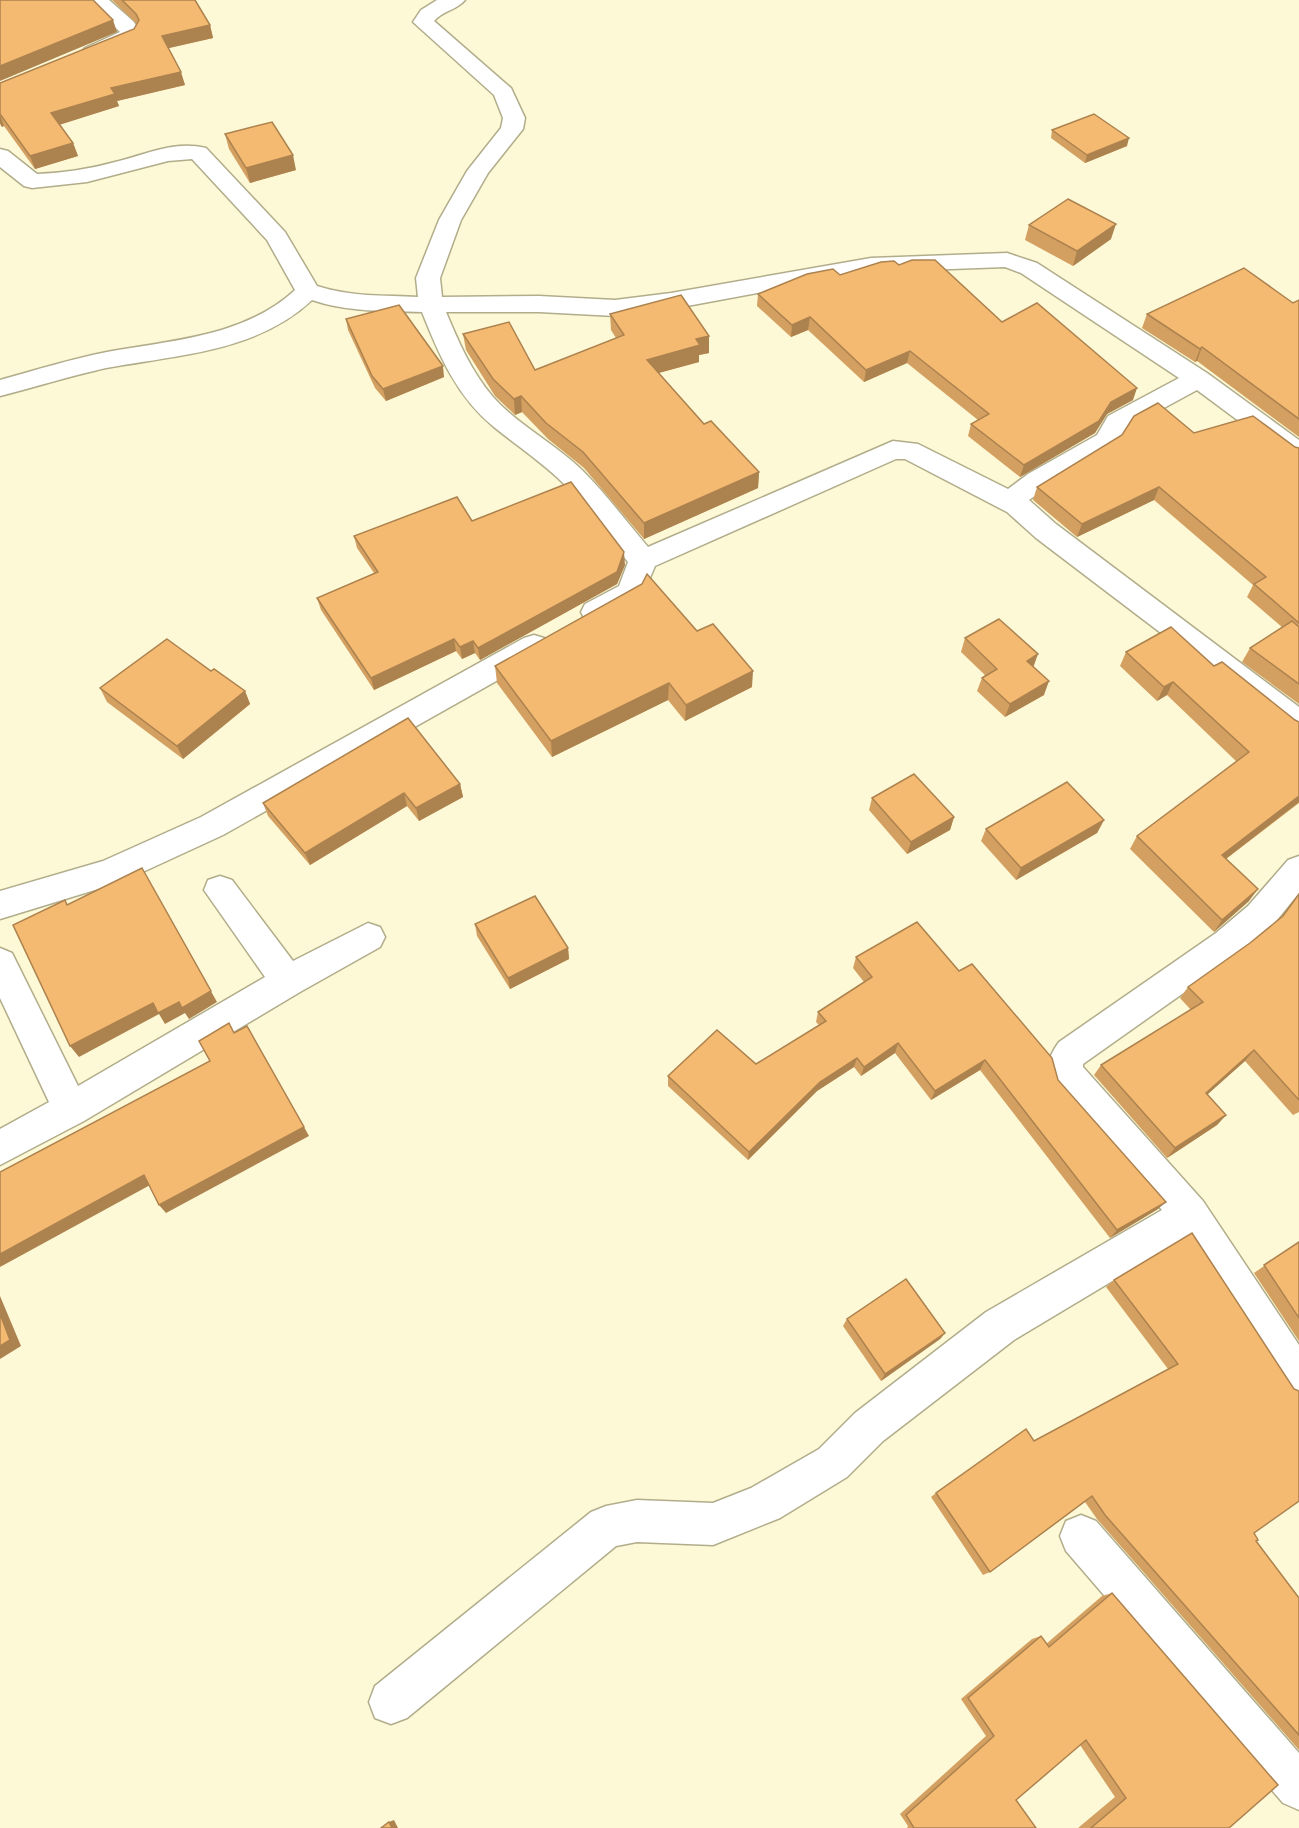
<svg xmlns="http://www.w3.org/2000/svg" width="1299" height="1828" viewBox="0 0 1299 1828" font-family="'Asap Condensed',sans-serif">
  <rect width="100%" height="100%" fill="#fdf8d5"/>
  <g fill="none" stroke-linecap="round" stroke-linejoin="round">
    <!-- street casing -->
    <g stroke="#b1ad8b" stroke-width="3">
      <g id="street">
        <path d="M87 0H109L133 21 141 32C131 47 103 61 85 56L82 52 85 48 120 32Z"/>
        <path d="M437 0H465C457 10 442 11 434 21L511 88 525 118 523 129 488 173 461 220 440 278 442 297 539 296 615 300 671 293 871 258 1007 253 1037 263 1207 373 1299 440V462L1290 459 1197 390 1127 428 1116 447 1046 488 1029 500 1056 524 1299 707V736L1288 732 1261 709 1036 538 1007 512 905 459H896L655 566 641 599 605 620 595 623 585 620 581 612 585 604 619 586 628 562C606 535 586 505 561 481 540 461 516 445 494 427 457 397 439 355 422 312 385 311 347 312 312 300 257 352 177 355 106 368 70 376 35 387 0 396V380C36 370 71 359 107 352 173 340 244 337 295 290L267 240 192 159 168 161 87 182 32 188 24 186 0 167V149L8 151 37 174C63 173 90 169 115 162 145 155 174 140 206 148L285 232 317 286C350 297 384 295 418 297L416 278 439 220 467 171 501 128 503 118 494 95 413 22 421 10ZM1005 267 1021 273 1179 378 1108 416 1097 435 1028 474 1008 489 918 444 893 441 648 547C626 521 605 493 582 470 554 443 518 425 493 397 471 371 459 343 446 312H539L615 316 671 309 871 272Z"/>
        <polygon points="534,635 544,638 549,646 544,654 223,835 121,882 0,919 0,891 103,861 201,817 524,638"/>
        <path d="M1299 856V893L1272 926 1240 953 1083 1064V1067L1203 1201 1299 1345V1400L1285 1394 1184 1238 1014 1340 883 1441 847 1477 780 1518 713 1545 637 1542 616 1546 407 1718 391 1724 375 1718 369 1702 375 1686 591 1512 606 1506 637 1500 713 1503 751 1488 819 1449 855 1413 986 1312 1162 1210 1054 1088C1046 1070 1047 1058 1059 1042L1216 933 1248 906 1288 860Z"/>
        <polygon points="220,876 232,880 293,961 368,923 380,927 385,937 380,947 300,992 84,1121 0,1165 0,1129 49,1102 0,998 0,948 12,953 78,1086 265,977 204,890 208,880"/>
        <polygon points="1081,1515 1096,1521 1299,1753 1299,1810 1283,1803 1066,1551 1060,1536 1066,1521"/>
      </g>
    </g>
    <!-- street -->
    <use href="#street" fill="#fff" fill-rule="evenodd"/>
  </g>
  <!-- wall -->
  <g fill="#d3a061">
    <polygon points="112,0 195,0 210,25 213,38 168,48 185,85 117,101 119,106 60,124 73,143 78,156 35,169 4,126 2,127 0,124 0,83 134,29 137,24"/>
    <polygon points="1052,130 1127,146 1085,163 1051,138"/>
    <polygon points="225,134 296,170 250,183 229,149"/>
    <polygon points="1029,225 1111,239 1073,266 1025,240"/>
    <polygon points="899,265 1002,322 1133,400 1107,414 1095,433 1020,477 968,436 971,424 978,420 907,363 864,382 808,330 791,337 757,306 758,294 840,275"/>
    <polygon points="1299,300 1299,437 1197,361 1195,362 1142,328 1147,314 1293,303"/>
    <polygon points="610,314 709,336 709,353 699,355 699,362 659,373 704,424 759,472 758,488 644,539 584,468 548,439 522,412 515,415 495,396 466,350 463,334 535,370 616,338 611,330"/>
    <polygon points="346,319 444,377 386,401 375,388 348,330"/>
    <polygon points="1194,433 1299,448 1299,704 1242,662 1250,648 1283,628 1247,597 1253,585 1154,500 1077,537 1033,500 1037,487"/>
    <polygon points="472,521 625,565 617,584 480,660 475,653 462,659 456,651 374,690 321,610 317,598 374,573 357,548 354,536"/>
    <polygon points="697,631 752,687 685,721 668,700 552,757 497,683 495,666"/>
    <polygon points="965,638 1033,667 1044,695 1005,717 977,691 982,678 985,675 961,652"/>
    <polygon points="1126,652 1214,666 1295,720 1299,722 1299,803 1226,859 1249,901 1214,932 1130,849 1137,836 1237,762 1167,695 1157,701 1120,666"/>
    <polygon points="100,688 245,691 250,704 183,759 107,702"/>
    <polygon points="460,784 463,797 419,821 407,806 310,865 268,816 263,803"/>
    <polygon points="872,798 954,817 950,830 907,854 869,810"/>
    <polygon points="1104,820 1097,833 1016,880 981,841 986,829"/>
    <polygon points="1299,894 1299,1112 1293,1115 1245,1061 1207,1094 1226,1115 1217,1125 1167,1158 1094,1075 1101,1065 1191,1010 1180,998 1188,987 1250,943 1282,916"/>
    <polygon points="475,924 568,948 569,959 510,989 477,936"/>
    <polygon points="856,957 959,971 1058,1080 1158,1209 1110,1238 980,1070 931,1100 895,1053 861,1076 854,1067 817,1091 748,1160 668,1086 668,1076 756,1064 819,1025 816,1022 818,1012 864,982 853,968"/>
    <polygon points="1192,1233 1254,1533 1256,1541 1299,1598 1299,1750 1097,1519 1085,1502 990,1572 983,1575 931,1497 936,1493 1168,1369 1106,1287 1114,1280"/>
    <polygon points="1299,1242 1299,1341 1254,1273"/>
    <polygon points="847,1319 945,1333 940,1339 881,1381 843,1326"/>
    <polygon points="1112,1593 1229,1828 1078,1828 1115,1797 1080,1745 1016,1800 1036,1828 907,1828 908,1826 900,1814 986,1736 961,1699 1032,1639 1041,1636 1046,1644 1102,1596"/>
  </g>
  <!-- shaded-wall -->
  <g fill="#ac824f">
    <polygon points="113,20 117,32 0,81 0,66"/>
    <polygon points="210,25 213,38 165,49 162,36"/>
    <polygon points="181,72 185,85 117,101 119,106 56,126 51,113 111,88"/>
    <polygon points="0,115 4,126 2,127 0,123"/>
    <polygon points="1129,138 1127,146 1085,163 1087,155"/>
    <polygon points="73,143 78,156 35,169 30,156"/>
    <polygon points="293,155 296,170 250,183 246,168"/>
    <polygon points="1116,224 1111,239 1073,266 1077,251"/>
    <polygon points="810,317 808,330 791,337 792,325"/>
    <polygon points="709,336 709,353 699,355 699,362 647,376 647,360 696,339"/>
    <polygon points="1202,347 1197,361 1195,362 1200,349"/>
    <polygon points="910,351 907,363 864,382 866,370"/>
    <polygon points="443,366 444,377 386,401 383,389"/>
    <polygon points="1137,388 1133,400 1107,414 1095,433 1020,477 1024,465 1111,402"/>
    <polygon points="521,396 522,412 515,415 514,399"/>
    <polygon points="759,472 758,488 644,539 644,523"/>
    <polygon points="1159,487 1154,500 1077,537 1082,524"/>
    <polygon points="624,552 625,565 617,584 480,660 478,648"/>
    <polygon points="454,639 456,651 374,690 371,678"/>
    <polygon points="473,641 475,653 462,659 460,647"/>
    <polygon points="1038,654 1033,668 1027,661"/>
    <polygon points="753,671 752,687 685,721 686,705"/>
    <polygon points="1049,681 1044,695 1005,717 1010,704"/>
    <polygon points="1173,682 1167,695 1157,701 1164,687"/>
    <polygon points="669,683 668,700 552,757 551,741"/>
    <polygon points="245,691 250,704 183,759 177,746"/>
    <polygon points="460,784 463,797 419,821 416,808"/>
    <polygon points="404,793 407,806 310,865 305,853"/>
    <polygon points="1299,796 1299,802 1214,868 1222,855"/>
    <polygon points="954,817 950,830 907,854 911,842"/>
    <polygon points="1104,820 1097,833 1016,880 1021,868"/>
    <polygon points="142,868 217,1002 189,1019 185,1013 165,1024 159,1014 79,1057 70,1046"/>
    <polygon points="1258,889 1249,901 1214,932 1222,920"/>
    <polygon points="568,948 569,959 510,989 508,978"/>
    <polygon points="898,1043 895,1053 861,1076 864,1067"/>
    <polygon points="1254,1050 1245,1061 1198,1103 1206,1093"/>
    <polygon points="857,1058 854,1067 817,1091 748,1160 749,1152 820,1082"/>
    <polygon points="985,1060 980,1070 931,1100 935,1091"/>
    <polygon points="1226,1115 1217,1125 1167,1158 1175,1148"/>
    <polygon points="304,1127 309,1136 166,1213 159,1205"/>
    <polygon points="144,1175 152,1184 0,1267 0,1254"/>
    <polygon points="1166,1202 1158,1209 1110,1238 1117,1230"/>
    <polygon points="0,1296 21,1346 0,1359"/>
    <polygon points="945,1333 940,1339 881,1381 885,1374"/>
    <polygon points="394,1820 398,1828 392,1828 389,1822"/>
  </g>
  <!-- building -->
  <g fill="#f5ba71" stroke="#ac824f" stroke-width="1.5">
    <polygon points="0,0 93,0 113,20 0,66"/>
    <polygon points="122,0 195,0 210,25 162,36 181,72 111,88 115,94 51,113 73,143 30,156 0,114 0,83 134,29 139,20 136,14"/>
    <polygon points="1094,114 1129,138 1087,155 1052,130"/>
    <polygon points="272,122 293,155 246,168 225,134"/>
    <polygon points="1068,199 1116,224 1077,251 1029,225"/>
    <polygon points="912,260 935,260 1002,322 1037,303 1137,388 1111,402 1099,421 1024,465 971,424 989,414 910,351 866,370 810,317 792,325 758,294 807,274 833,269 840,275 881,262 894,261 899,265"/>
    <polygon points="1244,268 1293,303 1299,300 1299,419 1202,347 1200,349 1147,314"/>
    <polygon points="681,295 709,336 696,339 700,345 647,360 704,424 711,421 759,472 644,523 583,452 546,423 521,396 514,399 493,379 463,334 509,322 535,370 624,335 610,314"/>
    <polygon points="399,305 443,366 383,389 372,376 346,319"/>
    <polygon points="1158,403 1194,433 1253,416 1295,447 1299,448 1299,623 1254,584 1266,577 1159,487 1082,524 1037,487 1122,435 1134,416"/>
    <polygon points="571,482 624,552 617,572 478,648 473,641 460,647 454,639 371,678 317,598 378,572 354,536 457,497 472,521"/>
    <polygon points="647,574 697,631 713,624 753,671 686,705 669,683 551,741 495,666 642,584"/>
    <polygon points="999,619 1038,654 1027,661 1049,681 1010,704 982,678 997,669 965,638"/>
    <polygon points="1292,621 1299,627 1299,684 1250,648"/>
    <polygon points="1171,627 1214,666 1222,662 1295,720 1299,722 1299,796 1222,855 1258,889 1222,920 1137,836 1249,752 1173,682 1164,687 1126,652"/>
    <polygon points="167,639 211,671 214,669 245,691 177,746 100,688"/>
    <polygon points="408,718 460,784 416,808 404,793 305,853 263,803"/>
    <polygon points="914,774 954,817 911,842 872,798"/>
    <polygon points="1067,782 1104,820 1021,868 986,829"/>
    <polygon points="142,868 211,991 182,1008 179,1002 158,1013 153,1003 70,1046 13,925 65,900 67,905"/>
    <polygon points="1299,894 1299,1100 1254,1050 1206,1093 1226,1115 1175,1148 1101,1065 1203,1002 1188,987 1250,943 1283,916"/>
    <polygon points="535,896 568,948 508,978 475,924"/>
    <polygon points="917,922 959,971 972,964 1052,1058 1058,1080 1166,1202 1117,1230 985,1060 935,1091 898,1043 864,1067 857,1058 820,1082 749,1152 668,1076 717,1030 756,1064 826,1021 818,1012 872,977 856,957"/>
    <polygon points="229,1023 234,1033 247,1026 304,1127 159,1205 144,1175 0,1254 0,1172 210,1061 199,1041"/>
    <polygon points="1192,1233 1294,1389 1299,1391 1299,1501 1254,1533 1258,1540 1256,1541 1299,1598 1299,1735 1105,1515 1092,1496 990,1572 936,1493 1026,1429 1034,1441 1178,1364 1114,1280"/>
    <polygon points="1299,1242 1299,1318 1264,1265"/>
    <polygon points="906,1279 945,1333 885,1374 847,1319"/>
    <polygon points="0,1314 10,1340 0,1346"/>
    <polygon points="1112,1593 1278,1785 1229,1828 1091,1828 1126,1798 1086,1740 1016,1800 1036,1828 914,1828 906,1815 994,1736 968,1698 1041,1636 1049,1647"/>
    <polygon points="389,1822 392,1828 381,1828"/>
  </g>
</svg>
